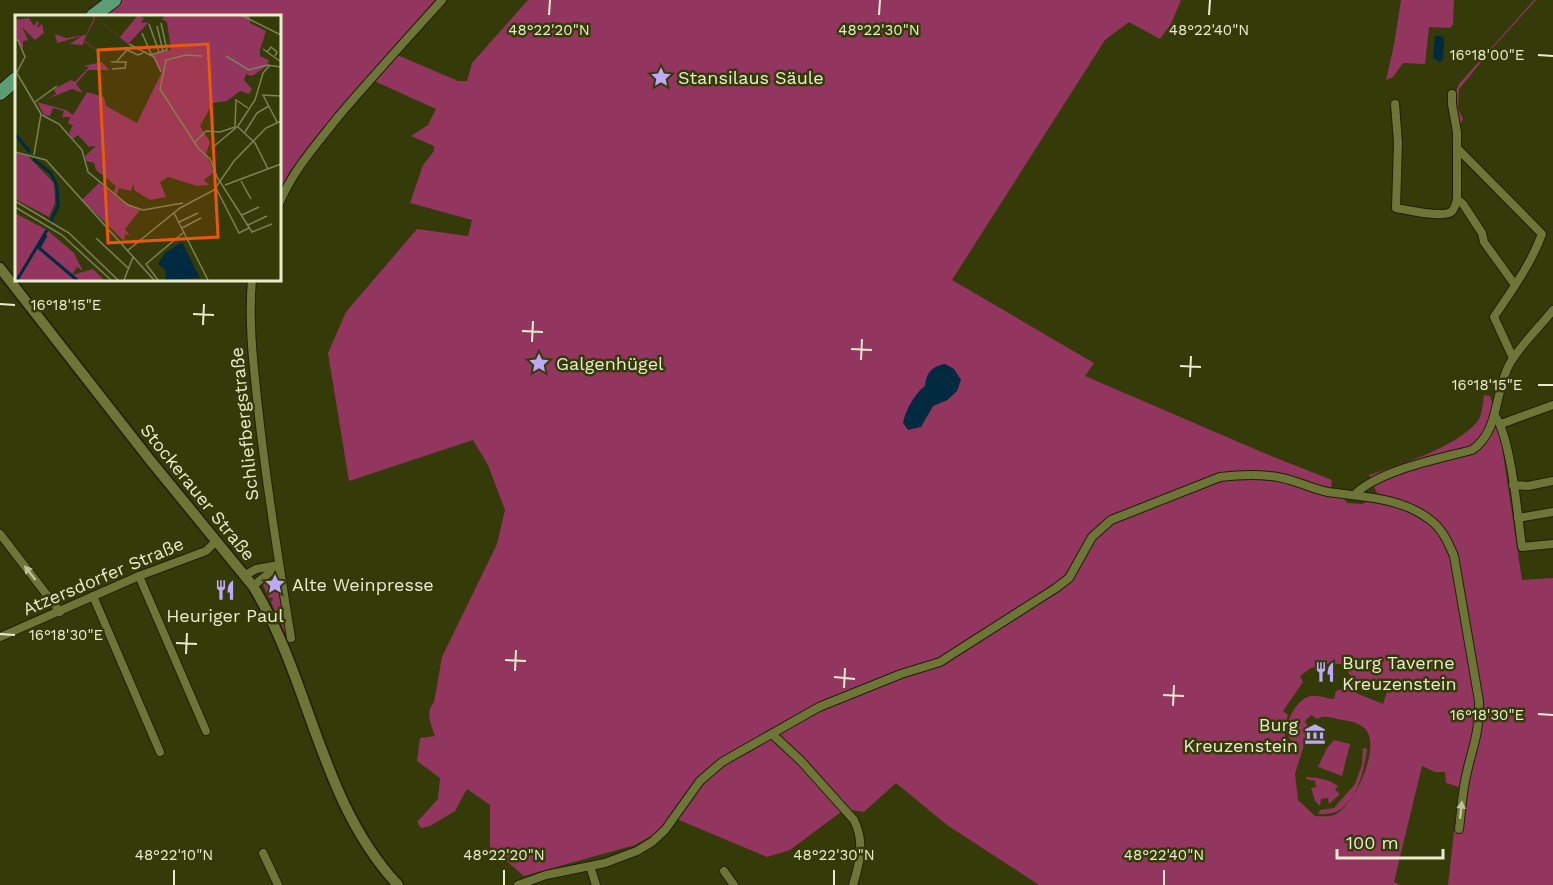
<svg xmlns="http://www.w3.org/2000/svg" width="1553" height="885" viewBox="0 0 1553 885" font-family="'Work Sans',sans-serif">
  <rect width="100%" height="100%" fill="#353a09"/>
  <!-- green -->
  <g fill="#92355f" fill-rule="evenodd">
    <polygon points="121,0 435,0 323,128 290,171 279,191 279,16 101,16"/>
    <path d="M528 0H1181L1171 24 1160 39 1129 22 1105 40 952 280 1094 363 1085 376 1264 453 1332 480 1330 496 1344 498 1347 503 1363 504 1367 501 1389 497 1377 493 1369 475C1401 464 1455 448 1477 422 1482 416 1483 403 1484 395L1490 396 1498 420 1522 580 1553 578V885H1448L1459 787 1446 783 1445 772H1435L1422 766 1394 882 1401 885H1039L947 825 896 783 864 812 845 809 790 850 767 857 672 817 660 831 635 845 524 876 490 847V805L467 789 455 811 430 826 421 828 417 822 438 799 440 778 417 761 420 738 435 736C431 725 425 712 434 702L442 657 497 544 505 510 488 465 473 440 349 481 328 353 346 312 417 229 468 236 472 220 410 203 423 165 434 151V146L411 136 428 125 436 109 372 80 395 54 458 81H467L472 63ZM925 386 957 391 947 400 933 406 919 391ZM1326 664H1341L1351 676 1342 689 1336 691 1334 699C1327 699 1319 695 1311 696 1298 698 1287 718 1287 730 1287 737 1292 742 1295 747L1285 740V724L1288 715 1283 711 1303 682 1300 676 1311 668ZM1367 682 1387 692 1383 704 1356 693 1355 691 1359 683ZM1311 715 1317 719C1327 714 1333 719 1343 720 1349 721 1361 723 1366 730 1381 748 1354 807 1334 815 1329 817 1320 816 1315 816L1298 800 1295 774 1309 729 1305 721Z"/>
    <polygon points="1401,0 1454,0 1453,24 1450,28 1429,27 1425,64 1403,63 1393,77 1386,80 1394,45"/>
    <path d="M1534 0H1536L1497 43 1459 89 1458 108 1463 119 1459 126C1455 111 1452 99 1459 84Z"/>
    <polygon points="274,573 277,574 286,636 271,602 273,598 268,597 263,584"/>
    <polygon points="1334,740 1350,744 1342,776 1318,767 1327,748"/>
    <path d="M1363 748 1367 749C1364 770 1357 805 1333 813 1329 814 1323 814 1318 814L1320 810 1334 808 1355 784 1362 765Z"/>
    <path d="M1306 777C1319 778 1328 779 1338 786L1335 790 1340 794 1329 804 1328 798 1321 799 1320 806 1315 801 1311 788 1316 787 1315 781 1306 779Z"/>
  </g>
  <!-- water -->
  <g fill="#002a3f">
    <polygon points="1435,36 1441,36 1444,39 1443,59 1439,62 1433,58"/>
    <path d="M945 364 954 369 961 380 957 391 947 400 933 406 921 427 908 430 903 423C906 409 914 395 925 386 927 372 931 367 945 364Z"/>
  </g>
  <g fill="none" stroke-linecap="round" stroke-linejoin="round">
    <!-- minor casing -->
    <g stroke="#1d2101" stroke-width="10">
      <g id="minor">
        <path d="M1395 104 1398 143 1396 208C1409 210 1440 218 1451 212 1455 209 1456 204 1457 199V132L1452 104V94"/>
        <path d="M1458 149 1542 234C1531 264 1512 290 1494 317L1513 358"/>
        <polyline points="1457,199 1463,204 1482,233 1484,242 1515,285"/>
        <path d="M279 204C293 170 316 145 338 117 372 77 407 39 442 0"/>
        <path d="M252 279C248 325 254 370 259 416 267 490 279 564 291 638"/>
        <path d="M1495 416C1511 437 1518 518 1522 547L1553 544"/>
        <polyline points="1501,424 1553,405"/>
        <polyline points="1513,485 1528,486 1553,481"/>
        <path d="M1354 495C1379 470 1438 459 1472 450 1500 431 1494 393 1509 365 1520 345 1539 328 1553 310"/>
        <polyline points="1518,518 1553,512"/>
        <polyline points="0,534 60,612"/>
        <polyline points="139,576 206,731"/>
        <polyline points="244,576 256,569 279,565"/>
        <polyline points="253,586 278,566"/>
        <polyline points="93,596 160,752"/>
        <polyline points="0,637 139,576 206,551 216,541"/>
        <path d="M772 734 801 761 854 820C865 843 860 862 853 885"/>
        <polyline points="263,853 278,885"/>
        <polyline points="590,866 596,885"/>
        <polyline points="724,871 734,885"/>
        <path d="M518 885 546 875 605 863 637 851 652 842 665 830 700 781 722 762 819 707 901 674 940 662 1056 588 1069 578 1092 537 1111 520 1220 477C1236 475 1254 474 1270 476 1290 477 1308 488 1328 492 1362 497 1400 497 1429 519 1442 528 1448 542 1454 556L1479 701C1480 735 1471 750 1465 781 1462 797 1461 813 1459 829"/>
      </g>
    </g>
    <!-- tertiary casing -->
    <g stroke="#1d2101" stroke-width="13">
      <path id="tertiary" d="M0 268 150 460 253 586C311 681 320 802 398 885"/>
    </g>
    <!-- primary casing -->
    <g stroke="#1d2101" stroke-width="16">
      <g id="primary">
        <polyline points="93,16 114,0"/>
        <polyline points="0,93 16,79"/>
      </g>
    </g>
    <!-- minor -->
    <use href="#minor" stroke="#6d7637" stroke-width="8"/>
    <!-- tertiary -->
    <use href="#tertiary" stroke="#6d7637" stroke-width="10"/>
    <!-- primary -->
    <use href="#primary" stroke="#5c9d75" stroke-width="14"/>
  </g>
  <!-- one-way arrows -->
  <defs><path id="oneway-solid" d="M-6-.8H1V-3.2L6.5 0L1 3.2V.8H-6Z" transform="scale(1.5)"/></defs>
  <g fill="#bcc398">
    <use href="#oneway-solid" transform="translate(30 573) rotate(-128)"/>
    <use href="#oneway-solid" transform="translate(1461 810) rotate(-84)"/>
  </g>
  <!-- ticks -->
  <path fill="none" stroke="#e7edcd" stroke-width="2" d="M549 15 550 0M879 15 880 0M1209 15 1210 0M1538 55 1553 56M0 304 15 305M193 314 214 315M203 325 204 304M522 331 543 332M532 342 533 321M851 349 872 350M861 360 862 339M1180 366 1201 367M1190 377 1191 356M1538 385H1553M0 634 15 635M176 643 197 644M186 654 187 633M505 660 526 661M515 671 516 650M834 677 855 679M844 688 845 668M1163 695 1184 696M1173 706 1174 685M1538 714 1553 715M174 885V870M504 885V870M834 885V870M1164 885V870"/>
  <!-- icons -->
  <defs>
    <g id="sight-bare" transform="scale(1.62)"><path d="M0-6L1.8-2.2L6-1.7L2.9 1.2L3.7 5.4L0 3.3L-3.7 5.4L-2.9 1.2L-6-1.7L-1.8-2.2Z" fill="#bda9f5" stroke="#353a09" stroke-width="2.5" paint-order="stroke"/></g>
    <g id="restaurant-bare" transform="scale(1.62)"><path d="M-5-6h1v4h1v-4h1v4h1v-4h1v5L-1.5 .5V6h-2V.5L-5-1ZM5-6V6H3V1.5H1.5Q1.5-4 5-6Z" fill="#bda9f5" stroke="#353a09" stroke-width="2.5" paint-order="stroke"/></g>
    <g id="museum-bare" transform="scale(1.62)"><path d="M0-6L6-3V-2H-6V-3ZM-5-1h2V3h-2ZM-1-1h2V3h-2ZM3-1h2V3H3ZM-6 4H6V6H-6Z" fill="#bda9f5" stroke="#353a09" stroke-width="2.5" paint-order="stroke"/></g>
  </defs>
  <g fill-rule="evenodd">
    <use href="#sight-bare" x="661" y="77"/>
    <use href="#sight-bare" x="539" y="363"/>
    <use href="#sight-bare" x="275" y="584"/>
    <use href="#restaurant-bare" x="225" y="590"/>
    <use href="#restaurant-bare" x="1325" y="672"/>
    <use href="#museum-bare" x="1315" y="734"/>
  </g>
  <g text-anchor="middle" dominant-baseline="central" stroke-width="5" stroke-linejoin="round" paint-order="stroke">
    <!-- poi labels -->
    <g font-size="18" fill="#e7edcd" stroke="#353a09" text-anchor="start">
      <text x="678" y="77">Stansilaus Säule</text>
      <text x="556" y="363">Galgenhügel</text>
      <text x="292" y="584">Alte Weinpresse</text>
      <text x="225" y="615" text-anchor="middle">Heuriger Paul</text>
      <text x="1342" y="662">Burg Taverne<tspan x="1342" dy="21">Kreuzenstein</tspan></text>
      <text x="1298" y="724" text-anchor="end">Burg<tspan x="1298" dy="21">Kreuzenstein</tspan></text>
    </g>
    <!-- street labels -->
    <g font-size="18" fill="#e7edcd" stroke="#353a09">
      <text transform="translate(244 424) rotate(-96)">Schliefbergstraße</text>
      <text transform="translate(198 492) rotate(51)">Stockerauer Straße</text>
      <text transform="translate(103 576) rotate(-23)">Atzersdorfer Straße</text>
    </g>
  </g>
  <!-- overview -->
  <g transform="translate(15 15)">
    <rect width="266" height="266" fill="#353a09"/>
    <path d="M76 0H77L89 9 97 0 89 9 105 22 123 0 129 3 126 8 134 7 113 29 80 2V4L69 25 94 46 70 27 69 26V25L68 30 55 29 67 21 42 28 40 19 51 23 71 20 79 3ZM150 0H235V8L251 16 245 35V41L254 45 252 51 237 61 231 59 229 65 237 74 234 79 225 76 212 86 198 88 185 111 195 127 191 139 199 157 189 165 194 170 182 171 153 162 145 167 151 182 135 185 119 175V168L116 176 104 173 101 182 125 195 110 214 115 221 110 219 109 226 67 185 84 168 98 179 101 171 81 155 79 148 71 146 70 141 81 131 74 132 63 120 58 124 54 118 58 110 53 109 55 102H47L49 96 38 93 35 101 29 100 22 87 51 95 58 100 72 77 89 82 91 91 122 108 147 57 136 39 156 35 152 7 147 4ZM14 3 19 11 22 6 24 7 22 13 27 9 29 18 20 25 7 12 13 25 8 26V34L0 21V5ZM87 47 94 55H73L61 69 68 78 57 74 30 85 41 79 39 74 56 65 60 67 74 52 68 51ZM0 138 13 141 39 168 40 188 34 202 0 184ZM0 198 32 215 59 238 68 256 62 252 57 260 78 254 89 265H0Z" fill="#92355f"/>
    <path d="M167 227 185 263 150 265 151 256 143 249 150 238Z" fill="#002a3f"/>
    <path fill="none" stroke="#002a3f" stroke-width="3" d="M0 119 15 137M18 144 36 158 42 171 43 191 35 208M31 220 24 233 62 265M2 265 32 215"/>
    <path fill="none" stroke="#7c8257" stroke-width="1.5" d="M226 0 266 20M134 9 144 37M142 11 148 36M127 18 136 39M0 25H3L10 42 2 57M114 29 139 42 146 57M248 34 266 47M252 37 256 32 262 37 260 41M135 40 152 35 146 8M187 41 171 40 151 45 145 74 183 133 195 144 202 162 237 217 257 209M211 41 234 55 252 50 266 52M102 46 112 35 123 40 128 38M96 47H111L110 53 97 54M0 55 26 99 19 140M247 80 266 81M248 80 262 107M20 87 42 71M27 100 44 109 67 135 73 157 113 190 128 195 168 188M222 111 240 128 253 154M220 112 221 85 233 93M230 117 242 98 254 91M180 127 191 116 205 117 220 112M197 133 223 111 240 85 248 58 255 50M0 137 31 145 139 265M226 166 236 184M210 170 266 149M201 173 224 218 234 213M0 186 54 218 103 265M0 192 47 220 96 265M159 198 193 265M227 200 244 192M164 207 183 198M233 210 252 201M167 213 186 203M81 223 113 253M112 236 165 193 199 175 219 146 251 113 266 106M109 265 118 242M143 265 131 249 169 217"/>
    <path fill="#e8590c" fill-opacity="0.15" stroke="#e8590c" stroke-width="3" d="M193 29 203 222 93 228 83 35Z"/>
    <rect width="266" height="266" fill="none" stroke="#e7edcd" stroke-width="3"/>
  </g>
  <g font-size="15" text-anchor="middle" fill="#e7edcd" stroke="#353a09" stroke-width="5" stroke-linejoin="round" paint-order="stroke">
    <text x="549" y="35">48°22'20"N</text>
    <text x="879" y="35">48°22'30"N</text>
    <text x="1209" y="35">48°22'40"N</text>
    <text x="1487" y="60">16°18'00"E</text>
    <text x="66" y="310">16°18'15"E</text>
    <text x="1487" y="390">16°18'15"E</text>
    <text x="66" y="640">16°18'30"E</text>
    <text x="1487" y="720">16°18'30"E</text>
    <text x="174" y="860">48°22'10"N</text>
    <text x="504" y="860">48°22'20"N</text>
    <text x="834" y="860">48°22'30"N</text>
    <text x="1164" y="860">48°22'40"N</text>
  </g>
  <!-- scale -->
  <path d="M1337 849v9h106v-9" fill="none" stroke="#e7edcd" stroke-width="3"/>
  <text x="1346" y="849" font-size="18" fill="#e7edcd" stroke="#353a09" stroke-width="4.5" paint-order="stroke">100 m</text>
</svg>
